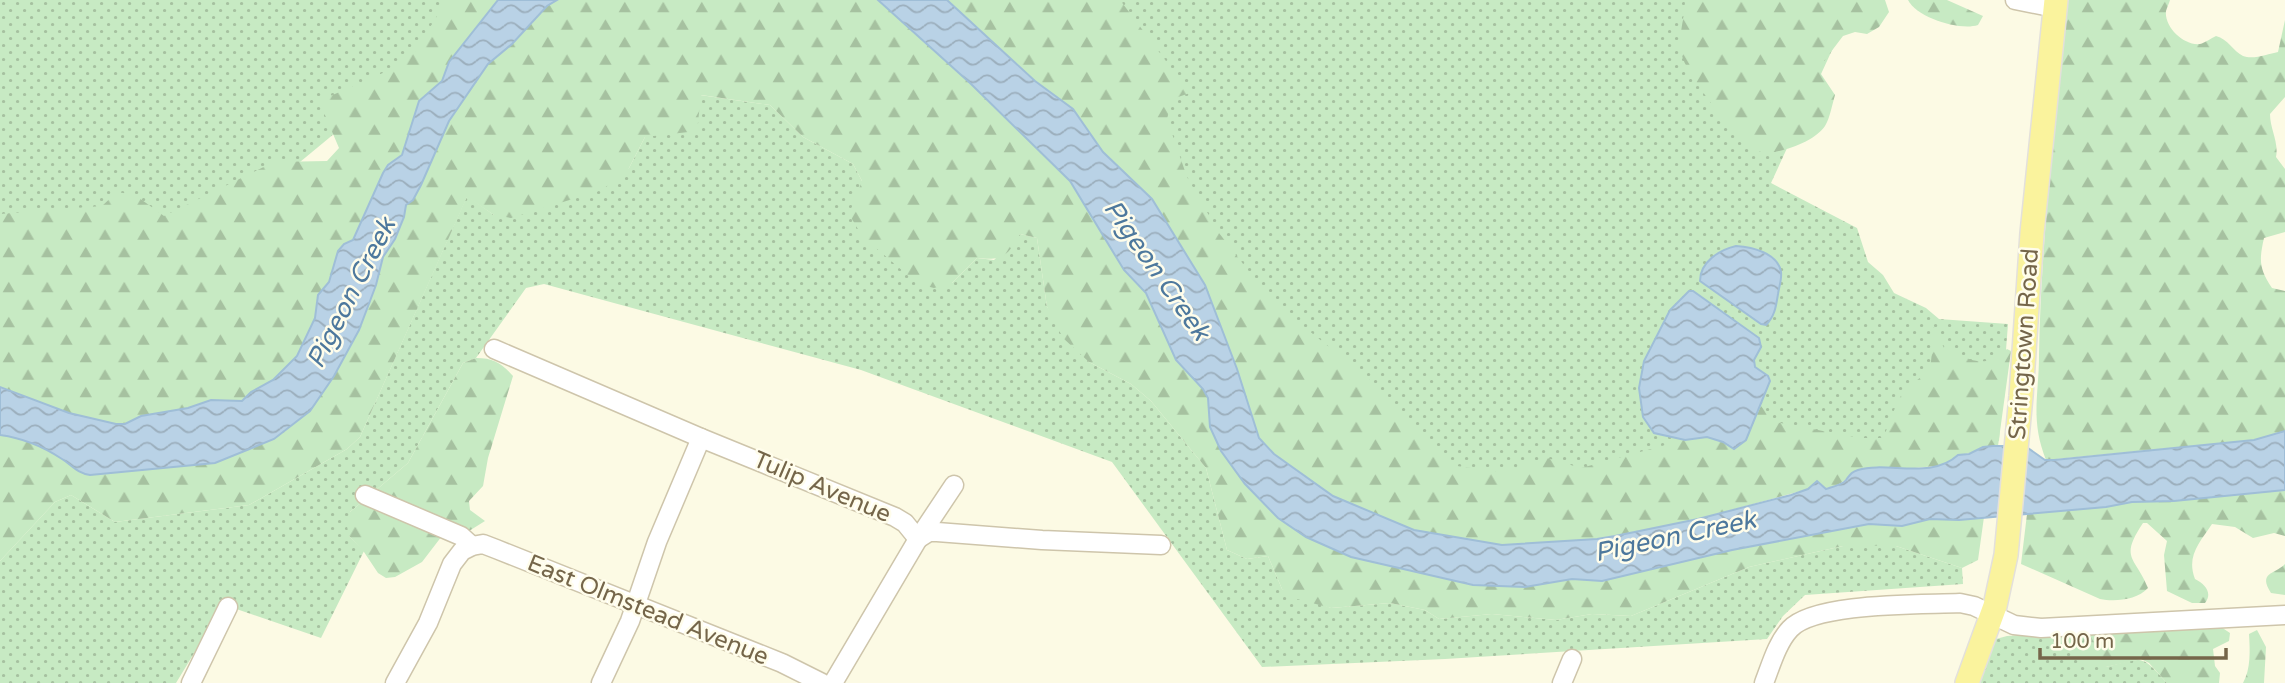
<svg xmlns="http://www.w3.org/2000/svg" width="2285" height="683" viewBox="0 0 2285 683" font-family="'Varela Round',sans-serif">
  <defs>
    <pattern id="grass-dots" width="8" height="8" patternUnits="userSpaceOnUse" patternTransform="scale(1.75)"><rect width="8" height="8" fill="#c7eac3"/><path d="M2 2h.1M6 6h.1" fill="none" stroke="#a6c1a0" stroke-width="1.8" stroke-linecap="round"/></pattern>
    <pattern id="forest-firs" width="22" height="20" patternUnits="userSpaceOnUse" patternTransform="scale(1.75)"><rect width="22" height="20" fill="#c7eac3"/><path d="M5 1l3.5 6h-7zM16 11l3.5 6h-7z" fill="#a6c1a0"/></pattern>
    <pattern id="water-waves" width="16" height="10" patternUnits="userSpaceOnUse" patternTransform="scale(1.75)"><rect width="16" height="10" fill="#b9d2e6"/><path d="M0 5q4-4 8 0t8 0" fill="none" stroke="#9baebc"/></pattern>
  </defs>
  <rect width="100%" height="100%" fill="#fcfae4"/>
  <!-- grass -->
  <g fill="url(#grass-dots)">
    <polygon points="0,0 496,0 225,224 0,250"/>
    <polygon points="1043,0 1855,0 1771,183 1857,228 1868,262 1883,275 1894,293 1926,308 1939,319 2008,324 1999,441 1464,494 1252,301"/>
    <polygon points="700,95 770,105 803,137 853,164 862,181 952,283 977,258 994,260 1020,234 1037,238 1047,307 1089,362 1131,384 1151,401 1206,468 1227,550 1247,559 1268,556 1282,589 1331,608 1390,603 1425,610 1439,619 1492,614 1556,620 1592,614 1631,616 1749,567 1843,546 1896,546 1962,568 1963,584 1805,595 1783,616 1767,639 1445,659 1262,667 1112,462 861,370 544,284 526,288 476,358 463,363 408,463 350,512 349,536 364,551 321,638 219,603 196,650 176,683 0,683 0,561 55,502 71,495 115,522 249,505 347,449 360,437 467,196 494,215 629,168 645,137"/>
    <path d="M2071 632 2106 667C2144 658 2140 653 2167 683H1978L1996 639 2007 636Z"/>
  </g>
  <!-- forest -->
  <g fill="url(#forest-firs)">
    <polygon points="447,0 498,0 449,62 442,81 419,101 402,155 388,165 383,173 353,240 344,244 338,251 329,282 318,295 315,317 297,356 273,380 251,392 242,401 211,400 188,408 141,416 125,424 116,424 69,413 0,387 0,214 102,206 117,192 135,195 164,216 274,162 327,161 339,148 319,101 385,72 414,53"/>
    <path d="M557 0H878L970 83 1070 181 1124 270 1145 292 1176 360 1203 389 1208 398 1210 427 1221 451 1245 484 1278 518 1525 587 1572 579 1602 581 1732 550 1869 524 1902 526 1930 519 1958 520 1984 517 1978 560 1962 568 1896 546H1843L1749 567 1631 616 1592 614 1556 620 1492 614 1439 619 1425 610 1390 603 1331 608 1297 599 1282 589 1268 556 1247 559 1227 550 1206 468 1151 401 1131 384 1089 362 1063 338 1047 307 1037 238 1020 234C1008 256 1003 261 977 258L952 283 934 288 918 284 862 236 849 214 862 181 853 164 803 137 770 105 701 95 697 131 645 137 629 168 602 190 511 218 494 215 467 197 360 437 347 449 249 505 115 522 71 495 55 502 0 561V435C22 438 44 447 62 459 73 466 77 473 90 475L215 463 274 439 289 425 359 330 376 285 383 257 395 239 404 217 406 205 421 185 449 121 488 64 512 44 547 6Z"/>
    <path d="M947 0H1120L1190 93 1172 99 1167 119 1187 177 1219 233 1271 300 1376 385 1449 465 1502 472 1547 458 1581 468 1684 440 1707 437 1723 442 1746 440 1761 406 1775 422 1860 438H1884L1889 421 1903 391 1930 370 1933 343 1930 330 1934 327 1944 348C1969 359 1984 371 2007 349L2011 351 1998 446C1983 446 1973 454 1958 455L1947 465 1850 474C1841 488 1824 489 1808 489L1698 519 1597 539 1502 545 1414 530 1333 496 1274 454 1259 438 1237 369 1205 285 1152 199 1103 152 1073 109 1035 81Z"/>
    <path d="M1685 0H1885L1889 12 1879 27 1867 34 1855 32 1843 36 1821 65V74L1835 95C1832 105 1830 118 1825 126 1815 142 1774 157 1757 151 1740 146 1690 77 1683 59 1676 39 1685 20 1685 0Z"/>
    <path d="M1908 0H1947L1983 16 1978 25C1960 31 1917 18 1908 0Z"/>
    <path d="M2066 0H2170C2169 4 2167 7 2166 11 2164 27 2184 46 2200 44 2205 43 2211 38 2216 36 2228 39 2233 51 2243 56 2253 60 2268 54 2278 52L2285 20V97L2270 114C2270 129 2279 142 2276 157L2285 169V232L2264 238C2259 260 2259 269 2272 288L2285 291V431L2254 440 2046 460C2030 420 2039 395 2039 355 2041 236 2056 118 2066 0Z"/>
    <path d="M476 358C494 358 501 363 513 376L488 458 483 486 469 501 470 510 485 521 469 531 445 532 422 562 395 577 386 578 378 573 364 552 349 536 347 526 350 512 408 463 463 363Z"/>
    <path d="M2285 490V536L2274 533 2253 538 2235 527 2212 524C2200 542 2186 556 2195 579 2205 584 2213 593 2205 603H2192L2167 591 2164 555 2167 541 2147 523H2143C2119 559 2135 556 2148 588 2137 600 2115 602 2100 599L2021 564 2027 514 2106 507 2132 502 2174 501Z"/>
    <path d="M2285 564V595L2271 593C2258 572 2274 575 2285 564Z"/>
    <polygon points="2215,623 2230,633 2229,641 2213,649 2215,666 2220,673 2219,683 2167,683 2149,663 2141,659 2106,667 2088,665 2069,649 2068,640 2071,632"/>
    <path d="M2257 630 2266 647 2264 683H2243C2251 669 2250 650 2249 634Z"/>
  </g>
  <!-- water -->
  <g fill="url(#water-waves)" stroke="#9fbed7" stroke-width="2">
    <path d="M498 0H557L547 6 512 44 488 64 449 121 421 185 413 200 406 205 404 217 395 239 383 257 376 285 359 330 334 376 310 411 274 439 215 463 90 475C77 473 73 466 62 459 44 447 22 438 0 435V387L69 413 116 424H125L141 416 188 408 211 400 242 401 251 392 273 380 297 356 315 318 318 295 329 282 338 251 344 244 353 240 383 173 388 165 402 155 419 101 442 81 449 62Z"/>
    <path d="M878 0H947L1035 81 1073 109 1103 152 1152 199 1205 285 1237 369 1259 438 1274 454 1333 496 1414 530 1502 545 1597 539 1615 536 1698 519 1791 495 1808 489 1817 481 1826 489C1832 487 1842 485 1846 480 1850 475 1851 472 1858 470 1888 461 1931 480 1958 455L1969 454 1983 447 1993 446H2025L2045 460H2054L2254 440 2285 431V490L2174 501 2132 502 2106 507 2027 514 1959 520 1930 519 1902 526 1869 524 1732 550 1602 581 1572 579 1525 587 1473 585 1351 557 1306 537 1278 518 1245 484 1221 451 1210 427 1208 398 1203 389 1176 360 1146 293 1124 270 1070 181 970 83Z"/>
    <path d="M1736 246C1752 247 1778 253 1781 272 1782 279 1779 287 1778 294 1776 306 1775 316 1766 325L1761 324 1700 281C1700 262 1719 250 1736 246Z"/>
    <polygon points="1689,291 1693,291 1759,338 1761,347 1754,360 1755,367 1768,376 1770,381 1746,440 1734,449 1723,442 1707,437 1685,440 1654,433 1643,417 1639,388 1644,361 1670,310"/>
  </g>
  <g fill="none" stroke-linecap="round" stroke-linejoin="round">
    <!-- minor casing -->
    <g stroke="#cec5ab" stroke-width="21">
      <g id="minor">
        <polyline points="2015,0 2055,8"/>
        <polyline points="494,349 701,438 895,517 905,523 918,539 929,532 937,532 1042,540 1161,545"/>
        <polyline points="365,495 461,536 472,546"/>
        <polyline points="191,683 228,607"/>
        <polyline points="395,683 428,623 452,564 462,551 472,546 483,544 496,549 782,663 822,683"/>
        <polyline points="601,683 630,621 657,542 701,438"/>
        <polyline points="833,683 918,539 954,485"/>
        <polyline points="1562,683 1572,659"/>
        <path d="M1764 683C1771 665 1777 643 1790 629 1815 602 1922 605 1960 603L1974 606 2014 625 2041 628 2285 615"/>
      </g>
    </g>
    <!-- major casing -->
    <g stroke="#e3e0db" stroke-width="26">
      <polyline id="major" points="1967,683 1995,606 2006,555 2021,396 2032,233 2056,0"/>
    </g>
    <!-- minor -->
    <use href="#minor" stroke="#fff" stroke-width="18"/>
    <!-- major -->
    <use href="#major" stroke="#faf39d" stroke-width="23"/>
  </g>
  <g text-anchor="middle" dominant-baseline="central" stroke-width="5" stroke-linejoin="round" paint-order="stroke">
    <!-- street labels -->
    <g font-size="24" fill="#75664a" stroke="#fffdeb">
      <text transform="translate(2024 344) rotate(-86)">Stringtown Road</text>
      <text transform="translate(822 487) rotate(23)">Tulip Avenue</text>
      <text transform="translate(648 610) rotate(22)">East Olmstead Avenue</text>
    </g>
    <!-- water labels -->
    <g font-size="26" font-style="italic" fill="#4d789d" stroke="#fffdeb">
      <text transform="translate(1157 270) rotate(55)">Pigeon Creek</text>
      <text transform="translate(351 293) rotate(-63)">Pigeon Creek</text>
      <text transform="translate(1675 536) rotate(-12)">Pigeon Creek</text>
    </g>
  </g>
  <!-- scale -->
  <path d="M2040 648v10h186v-10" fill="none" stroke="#75664a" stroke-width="3.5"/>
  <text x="2050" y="648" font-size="21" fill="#75664a" stroke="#fffdeb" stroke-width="5" paint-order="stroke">100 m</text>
</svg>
